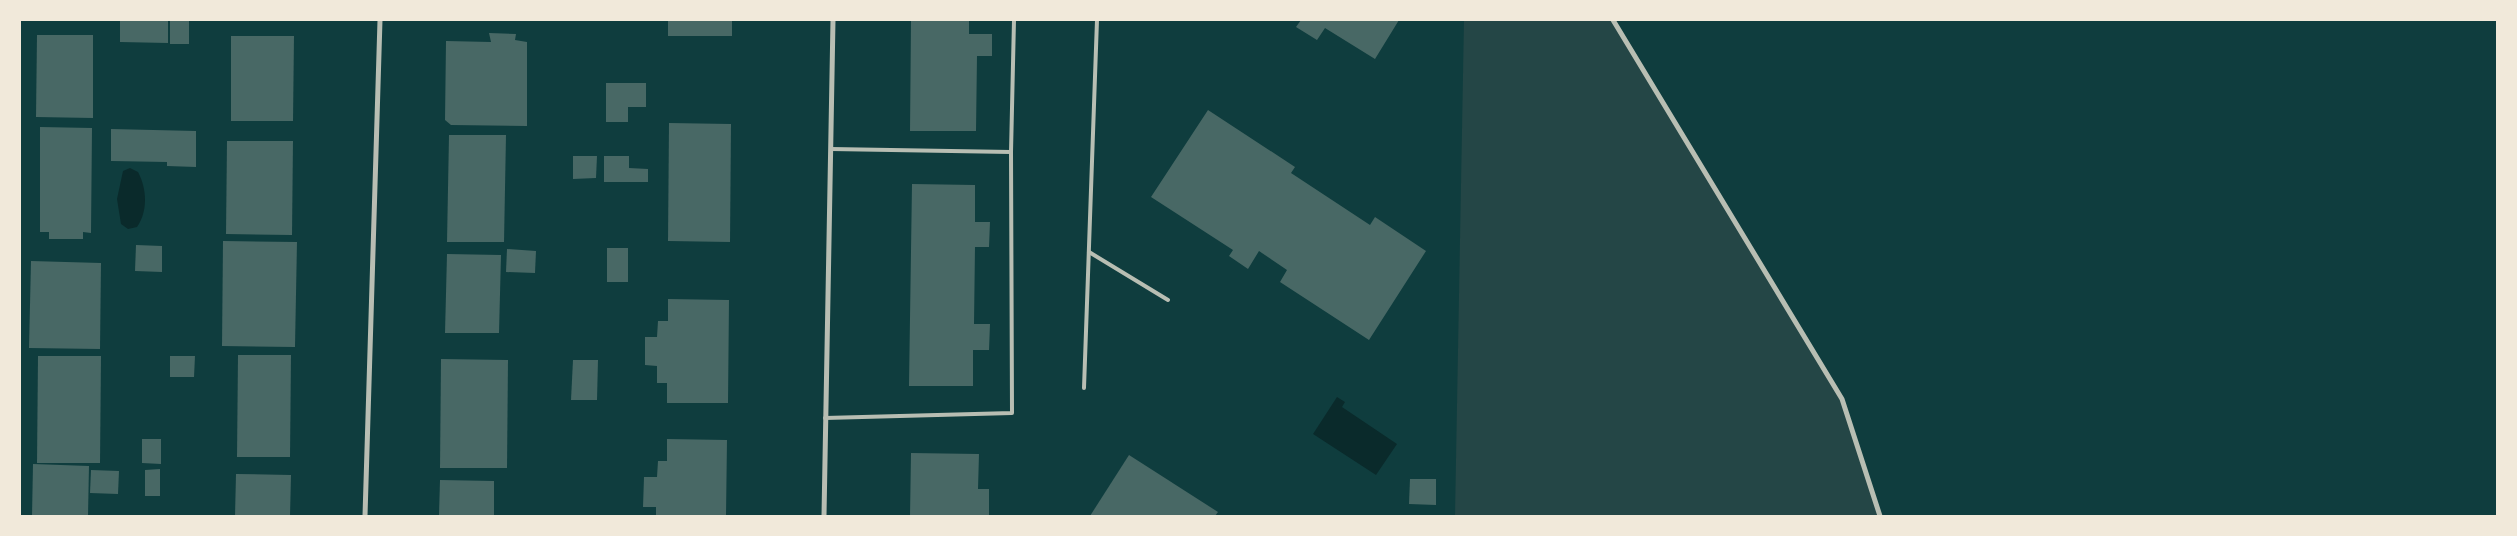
<svg xmlns="http://www.w3.org/2000/svg" width="2517" height="536" viewBox="0 0 2517 536" font-family="'Exo 2',sans-serif">
  <rect width="100%" height="100%" fill="#0f3d3e"/>
  <!-- green -->
  <polygon fill="#244646" points="1464,20 1612,20 1842,399 1880,516 1455,516"/>
  <!-- water -->
  <g fill="#0a2a2b">
    <path d="M130 168 138 172C147 189 148 211 137 227L128 229 121 224 117 199 123 171Z"/>
    <polygon points="1337,397 1345,402 1342,407 1397,444 1376,475 1313,434"/>
  </g>
  <!-- building -->
  <g fill="#486865">
    <polygon points="120,20 168,20 168,43 120,42"/>
    <rect x="668" y="20" width="64" height="16"/>
    <polygon points="911,20 969,20 969,34 992,34 992,56 977,56 976,131 910,131"/>
    <polygon points="1301,20 1399,20 1375,59 1325,28 1317,40 1296,27"/>
    <rect x="170" y="21" width="19" height="23"/>
    <polygon points="489,33 516,34 515,40 527,42 527,126 451,125 445,120 446,41 491,42"/>
    <polygon points="37,35 93,35 93,118 36,117"/>
    <polygon points="231,36 294,36 293,121 231,121"/>
    <polygon points="606,83 646,83 646,107 628,107 628,122 606,122"/>
    <polygon points="1208,110 1295,167 1291,173 1370,225 1375,217 1426,251 1369,340 1280,282 1287,270 1259,251 1248,269 1229,256 1233,250 1151,197"/>
    <polygon points="669,123 731,124 730,242 668,241"/>
    <polygon points="40,127 92,128 91,233 83,232 83,239 49,239 49,232 40,232"/>
    <polygon points="111,129 196,131 196,167 167,166 167,162 111,161"/>
    <polygon points="449,135 506,135 504,242 447,242"/>
    <polygon points="227,141 293,141 292,235 226,234"/>
    <polygon points="573,156 597,156 596,178 573,179"/>
    <polygon points="604,156 629,156 629,168 648,169 648,182 604,182"/>
    <polygon points="912,184 975,185 975,222 990,222 989,247 975,247 974,324 990,324 989,350 973,350 973,386 909,386"/>
    <polygon points="223,241 297,242 295,347 222,346"/>
    <polygon points="136,245 162,246 162,272 135,271"/>
    <rect x="607" y="248" width="21" height="34"/>
    <polygon points="507,249 536,251 535,273 506,272"/>
    <polygon points="447,254 501,255 499,333 445,333"/>
    <polygon points="31,261 101,263 100,349 29,348"/>
    <polygon points="668,299 729,300 728,403 667,403 667,383 657,383 657,366 645,365 645,337 657,337 658,321 668,321"/>
    <polygon points="238,355 291,355 290,457 237,457"/>
    <polygon points="38,356 101,356 100,463 37,463"/>
    <polygon points="170,356 195,356 194,377 170,377"/>
    <polygon points="441,359 508,360 507,468 440,468"/>
    <polygon points="573,360 598,360 597,400 571,400"/>
    <polygon points="142,439 161,439 161,464 142,463"/>
    <polygon points="667,439 727,440 726,516 656,516 656,507 643,507 644,477 657,477 658,461 667,461"/>
    <polygon points="911,453 979,454 978,489 989,489 989,516 910,516"/>
    <polygon points="1129,455 1218,512 1215,516 1090,516"/>
    <polygon points="33,464 89,466 88,516 32,516"/>
    <polygon points="160,469 160,496 145,496 145,470"/>
    <polygon points="91,470 119,471 118,494 90,493"/>
    <polygon points="236,474 291,475 290,516 235,516"/>
    <polygon points="1410,479 1436,479 1436,505 1409,504"/>
    <polygon points="440,480 494,481 494,516 439,516"/>
  </g>
  <g fill="none" stroke-linecap="round" stroke-linejoin="round">
    <!-- service -->
    <g stroke="#b8beb3" stroke-width="4">
      <polyline points="831,149 1011,152"/>
      <polyline points="1089,252 1168,300"/>
      <polyline points="1084,388 1097,20"/>
      <polyline points="825,418 1012,413 1011,152 1014,20"/>
    </g>
    <!-- minor -->
    <g stroke="#b8beb3" stroke-width="5">
      <polyline points="1613,20 1842,399 1880,516"/>
      <polyline points="365,516 380,20"/>
      <polyline points="824,516 833,20"/>
    </g>
  </g>
  <!-- border -->
  <rect width="2517" height="536" fill="none" stroke="#f1e9da" stroke-width="42"/>
</svg>
